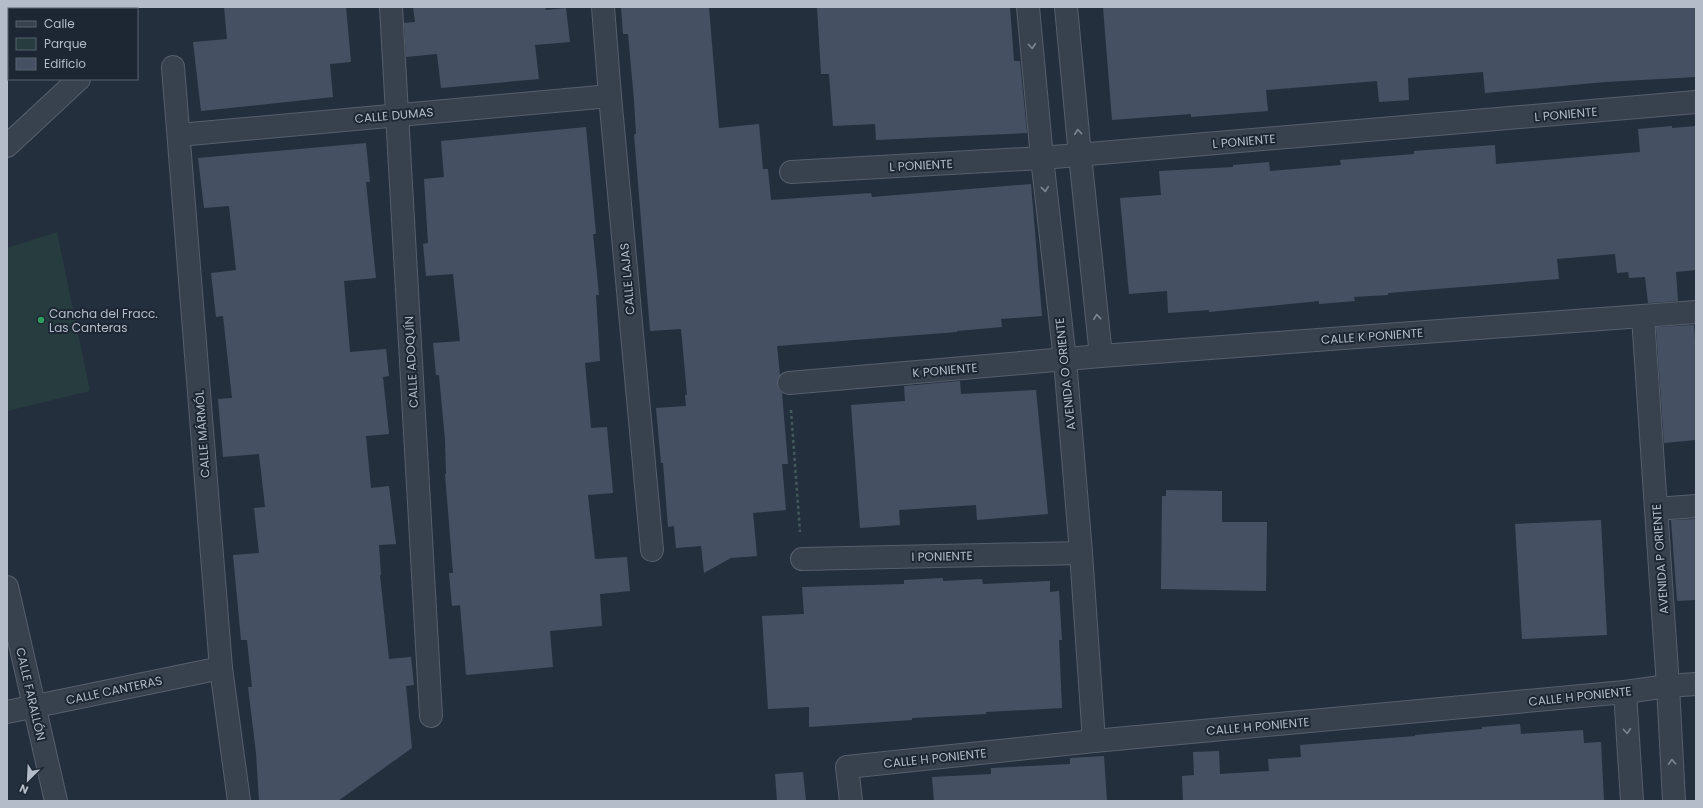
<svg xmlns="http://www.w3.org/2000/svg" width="1703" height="808" viewBox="0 0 1703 808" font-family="Poppins,sans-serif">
  <rect width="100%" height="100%" fill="#242f3e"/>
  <!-- green -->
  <polygon fill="#263c3f" points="57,232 90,391 7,411 7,248"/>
  <!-- building -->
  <g fill="#455162">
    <polygon points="224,7 346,7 351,62 330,64 333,97 201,111 193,42 227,39"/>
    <polygon points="413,7 545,7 546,10 566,8 570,42 535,45 539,79 441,88 437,54 406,57 404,23 415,22"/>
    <polygon points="621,7 709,7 719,128 759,124 763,169 768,169 771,200 871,193 872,197 1031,184 1042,316 1001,319 1002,327 957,331 957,332 777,346 780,375 777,384 779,390 782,393 788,464 782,464 786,510 753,513 757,556 731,558 704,573 701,546 676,548 674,526 668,527 663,463 661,463 656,408 686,406 685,395 687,395 681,329 650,331 634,134 636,134 634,100 628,34 623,34"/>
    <polygon points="817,7 1010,7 1014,61 1020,61 1027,133 876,140 875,124 833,126 829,74 821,74"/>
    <polygon points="1103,7 1696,7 1696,77 1605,82 1485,93 1483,72 1408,78 1409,100 1379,102 1377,81 1266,90 1268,111 1191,117 1191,114 1112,120"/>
    <polygon points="1672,126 1672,128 1696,126 1696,270 1676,272 1678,301 1648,303 1645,277 1629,278 1628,272 1617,273 1615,254 1557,259 1559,279 1388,293 1388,295 1354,297 1355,301 1319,304 1319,301 1209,312 1209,310 1168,313 1167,291 1129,294 1120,198 1161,195 1159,171 1233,167 1233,165 1269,162 1270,171 1341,165 1340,160 1414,154 1414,151 1495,145 1496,164 1640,152 1638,129"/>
    <polygon points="586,127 596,234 593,234 599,295 596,295 600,361 585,363 591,428 607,427 613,493 588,495 595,559 627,557 630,591 600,594 602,626 550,631 553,667 466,675 460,605 452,606 449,573 453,573 445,474 446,474 445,440 439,375 436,375 433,343 460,341 453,274 426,276 423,244 428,243 424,179 444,177 441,141"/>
    <polygon points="366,143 370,182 366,182 376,278 344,281 350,352 386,349 389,376 383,377 389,434 366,436 371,488 389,486 396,544 379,545 381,575 380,575 389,659 411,657 414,685 406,686 412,748 338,801 259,801 256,753 248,687 252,687 247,640 241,640 233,555 259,553 254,508 265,507 259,454 223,457 218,399 232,398 223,316 216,317 211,273 236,270 229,206 204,208 198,158"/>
    <polygon points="1694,325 1696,354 1696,440 1664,443 1656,327"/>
    <polygon points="960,381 961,394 1036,390 1048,514 977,520 976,505 899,510 900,525 860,528 851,405 905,401 904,386"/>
    <polygon points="1166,490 1222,491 1222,522 1267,522 1266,591 1161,589 1162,496 1166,496"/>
    <polygon points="1696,519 1696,600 1677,601 1671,520"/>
    <polygon points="1601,520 1607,635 1522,639 1515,524"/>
    <polygon points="943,578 943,581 982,579 983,584 1050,581 1050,592 1059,591 1062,640 1059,640 1062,708 986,712 986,714 912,718 912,720 809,727 809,707 768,709 762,616 804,614 802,587 904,584 904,580"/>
    <polygon points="1520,724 1521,734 1583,730 1584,743 1601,742 1604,801 1183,801 1182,776 1194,775 1193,752 1219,751 1220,774 1269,771 1268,759 1301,757 1300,745 1415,736 1415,735 1482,729 1482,727"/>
    <polygon points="1104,756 1107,801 934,801 932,777 991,774 991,768 1070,764 1070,758"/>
    <polygon points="803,772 806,801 777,801 775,774"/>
  </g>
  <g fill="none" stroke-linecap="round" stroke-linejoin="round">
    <!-- minor casing -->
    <g stroke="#565f6c" stroke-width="24">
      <g id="minor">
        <polyline points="99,7 100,9"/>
        <polyline points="391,7 431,716"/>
        <polyline points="603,7 610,96 652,550"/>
        <polyline points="1028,7 1042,158 1065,360 1081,553 1094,741"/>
        <polyline points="1066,7 1080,155 1101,356"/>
        <polyline points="42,9 44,7"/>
        <polyline points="7,43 9,41"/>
        <polyline points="173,67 221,668 239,801"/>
        <polyline points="179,135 610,96"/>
        <polyline points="7,146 79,79"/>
        <polyline points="791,172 1042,158 1696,102"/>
        <polyline points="1643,317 1668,686 1674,801"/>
        <polyline points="789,383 1101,356 1696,312"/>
        <polyline points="1656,509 1696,506"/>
        <polyline points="802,559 1081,553"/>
        <polyline points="7,587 56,801"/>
        <polyline points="1625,692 1632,801"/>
        <polyline points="7,712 221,668"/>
        <polyline points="851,801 847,767 1094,741 1625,692 1668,686 1696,684"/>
      </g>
    </g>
    <!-- path -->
    <polyline stroke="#44595c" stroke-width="2.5" stroke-dasharray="3 3" stroke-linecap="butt" points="791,410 800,532"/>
    <!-- minor -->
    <use href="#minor" stroke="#38414e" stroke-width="22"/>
  </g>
  <!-- one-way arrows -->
  <defs><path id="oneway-chevron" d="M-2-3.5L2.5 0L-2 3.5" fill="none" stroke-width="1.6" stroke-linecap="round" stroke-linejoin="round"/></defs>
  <g stroke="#7c8592">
    <use href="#oneway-chevron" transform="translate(1032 46) rotate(85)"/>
    <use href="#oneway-chevron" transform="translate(1078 132) rotate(-95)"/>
    <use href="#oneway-chevron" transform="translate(1045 189) rotate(84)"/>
    <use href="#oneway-chevron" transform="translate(1097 317) rotate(-96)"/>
    <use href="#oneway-chevron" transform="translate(1627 731) rotate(86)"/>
    <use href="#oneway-chevron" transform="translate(1672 762) rotate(-93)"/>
  </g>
  <!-- markers -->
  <circle fill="#2e9e5b" stroke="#1d2633" stroke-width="1.5" cx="41" cy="320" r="4"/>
  <g text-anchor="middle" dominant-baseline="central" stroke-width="4" stroke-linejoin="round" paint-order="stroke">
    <!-- street labels -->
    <g font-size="12" fill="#b4bcc9" stroke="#1d2633">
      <text transform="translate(1566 114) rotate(-5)">L PONIENTE</text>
      <text transform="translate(394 115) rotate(-5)">CALLE DUMAS</text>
      <text transform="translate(1244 141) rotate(-5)">L PONIENTE</text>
      <text transform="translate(921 165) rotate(-3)">L PONIENTE</text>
      <text transform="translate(627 279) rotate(-95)">CALLE LAJAS</text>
      <text transform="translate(1372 336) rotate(-4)">CALLE K PONIENTE</text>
      <text transform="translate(411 362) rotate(-93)">CALLE ADOQUÍN</text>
      <text transform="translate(945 370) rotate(-5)">K PONIENTE</text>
      <text transform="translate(1065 374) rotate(-96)">AVENIDA O ORIENTE</text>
      <text transform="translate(202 434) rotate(-94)">CALLE MÁRMÓL</text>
      <text transform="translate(942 556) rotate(-1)">I PONIENTE</text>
      <text transform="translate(1660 559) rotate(-94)">AVENIDA P ORIENTE</text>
      <text transform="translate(114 690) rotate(-12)">CALLE CANTERAS</text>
      <text transform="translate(31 694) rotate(77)">CALLE FARALLÓN</text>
      <text transform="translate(1580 696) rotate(-6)">CALLE H PONIENTE</text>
      <text transform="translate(1258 726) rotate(-5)">CALLE H PONIENTE</text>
      <text transform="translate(935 758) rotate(-6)">CALLE H PONIENTE</text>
    </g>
    <!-- poi labels -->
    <g font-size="12" fill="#b4bcc9" stroke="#1d2633" text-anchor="start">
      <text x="49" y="313">Cancha del Fracc.<tspan x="49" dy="14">Las Canteras</tspan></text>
    </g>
  </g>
  <!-- border -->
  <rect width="1703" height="808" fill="none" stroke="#b4bcc9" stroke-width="16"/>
  <!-- legend -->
  <rect x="8" y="8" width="130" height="72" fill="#1d2633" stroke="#59626f"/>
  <rect x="16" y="21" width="20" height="6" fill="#38414e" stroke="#59626f"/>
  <text x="44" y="28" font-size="12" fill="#b4bcc9">Calle</text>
  <rect x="16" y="38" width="20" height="12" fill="#263c3f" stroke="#59626f"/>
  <text x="44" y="48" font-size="12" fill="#b4bcc9">Parque</text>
  <rect x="16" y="58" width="20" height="12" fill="#455162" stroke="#59626f"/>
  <text x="44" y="68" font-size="12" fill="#b4bcc9">Edificio</text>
  <!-- north arrow -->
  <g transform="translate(28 780) rotate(204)" stroke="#1d2633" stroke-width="3" paint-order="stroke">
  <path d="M0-3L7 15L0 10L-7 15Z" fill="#b4bcc9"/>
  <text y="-6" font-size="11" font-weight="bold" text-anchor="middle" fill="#b4bcc9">N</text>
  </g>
</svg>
